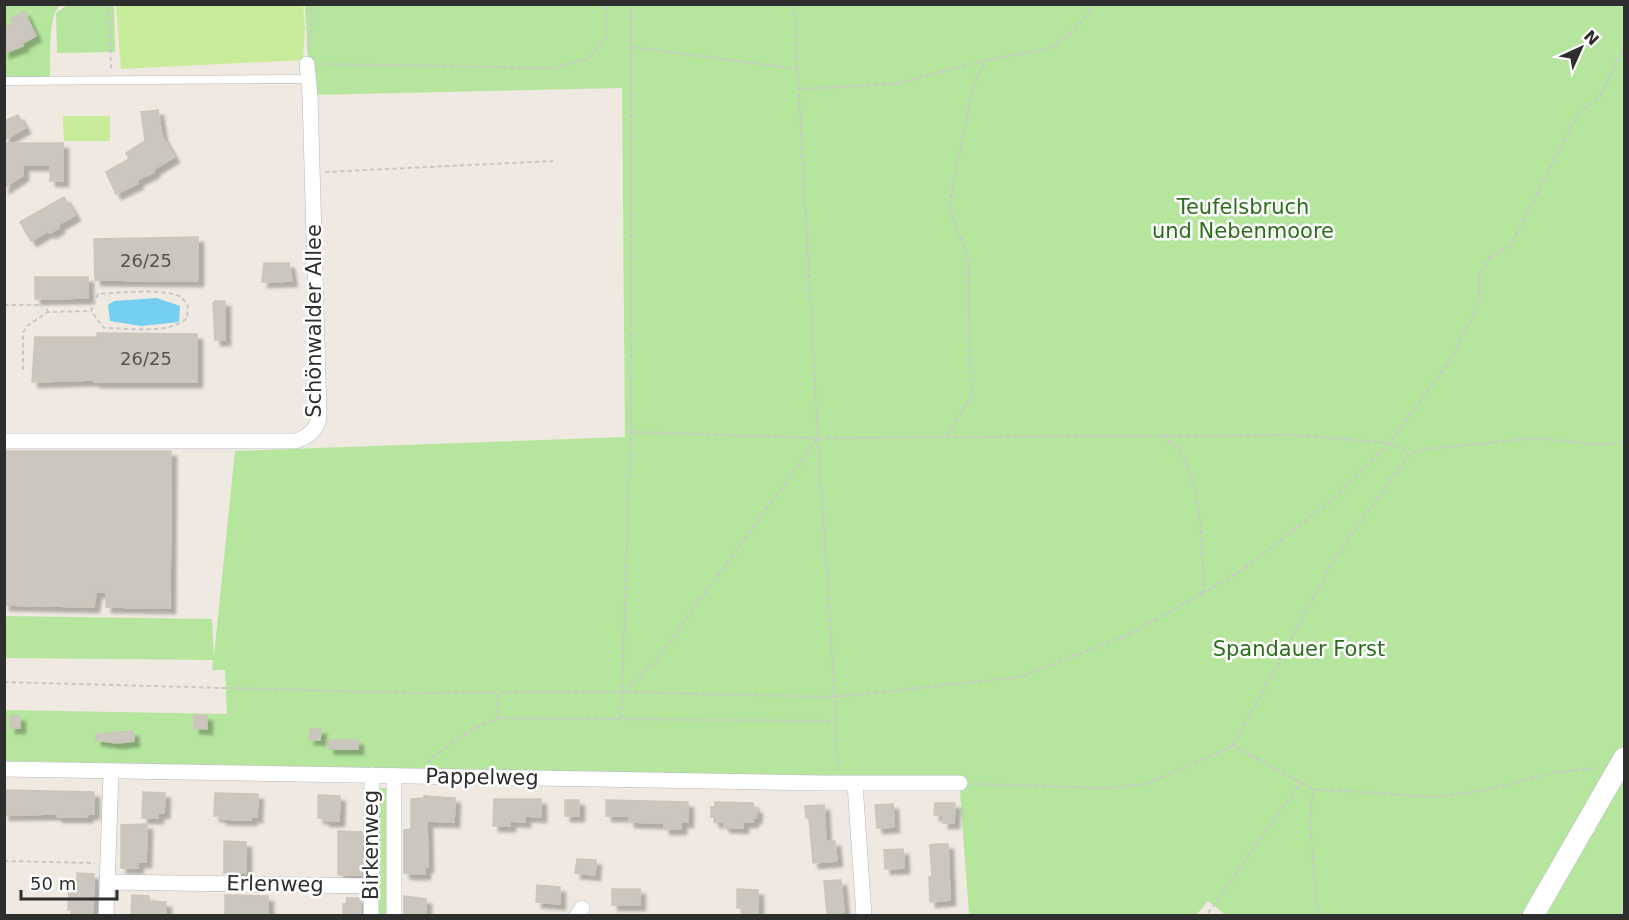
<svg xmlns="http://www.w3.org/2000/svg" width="1629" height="920" viewBox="0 0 1629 920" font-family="'DejaVu Sans',sans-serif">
  <defs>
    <filter id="shadow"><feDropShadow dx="5.5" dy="5.5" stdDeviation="1.5" flood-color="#0004"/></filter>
  </defs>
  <rect width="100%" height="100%" fill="#efe9e1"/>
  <!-- green -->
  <g fill="#b6e59e">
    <polygon points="69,4 114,5 115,52 57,53 56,13"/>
    <path d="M4 5H60C47 18 51 58 50 77H5Z"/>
    <polygon points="305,5 1624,5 1624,915 1227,916 1208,901 1196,915 969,915 959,778 5,761 5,710 227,714 225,670 212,670 213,660 5,658 4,616 212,619 214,656 235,451 625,437 622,88 310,95"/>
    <polygon points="378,788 390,788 389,915 377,916"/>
  </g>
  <!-- pitch -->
  <g fill="#c9ec9a">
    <polygon points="116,5 303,5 305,26 303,60 121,69"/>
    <polygon points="63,116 110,116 110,141 64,141"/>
  </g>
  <!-- water -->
  <polygon fill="#75cff0" points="157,298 180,306 179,322 141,326 110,321 108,305 114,301"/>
  <!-- building -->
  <g fill="#cbc7bf" stroke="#cbc5ba" stroke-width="1.5" filter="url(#shadow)">
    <polygon points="24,11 36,36 23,43 23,46 4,53 4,28 12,24 10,19"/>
    <polygon points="158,110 162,136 174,157 154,169 154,172 137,180 138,183 116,194 106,172 129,159 126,153 145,141 141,112"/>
    <polygon points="18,115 25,128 4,140 4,121"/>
    <polygon points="4,143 63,143 63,181 50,181 50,165 23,165 23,175 4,188"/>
    <polygon points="64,197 75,215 58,225 59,228 50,233 48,231 31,241 20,222"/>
    <polygon points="198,237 198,281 95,280 94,239"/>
    <polygon points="264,263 289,263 292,281 262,282"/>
    <polygon points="35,277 88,277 88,298 35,299"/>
    <polygon points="215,301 225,301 225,340 215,340 213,303"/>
    <polygon points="97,333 197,334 197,382 94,382 94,380 32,382 35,337 97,337"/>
    <polygon points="4,451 171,451 170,608 106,607 106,592 96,592 94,607 4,605"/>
    <polygon points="194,715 207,716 207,729 194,728"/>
    <rect x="10" y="716" width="10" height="12"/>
    <polygon points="310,729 321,729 320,740 309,739"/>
    <polygon points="133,731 134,741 117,743 96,740 96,734"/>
    <rect x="329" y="740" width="29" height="9"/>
    <polygon points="4,790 94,792 94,814 88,814 87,817 57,817 57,814 4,815"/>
    <polygon points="143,792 165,793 164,813 158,813 158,818 142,818"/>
    <polygon points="215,793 258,794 257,817 251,817 251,820 221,819 221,816 214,816"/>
    <polygon points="318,795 340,796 339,821 324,821 324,818 318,818"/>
    <polygon points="424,796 455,798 454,822 427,821 428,867 425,867 425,874 409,874 404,873 404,830 411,829 411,799 424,798"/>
    <polygon points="494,799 541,799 541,817 525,816 525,822 510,821 510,826 493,826"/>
    <rect x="565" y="800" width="14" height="16"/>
    <polygon points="606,800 688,802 688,822 681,822 681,829 664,829 664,823 629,822 629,816 606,816"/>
    <polygon points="715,802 753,803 753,808 757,808 756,818 753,818 753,822 743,822 743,828 724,827 724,822 714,822 714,817 711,817 711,807 715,807"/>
    <polygon points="935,803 955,803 954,823 943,823 943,815 934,815"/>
    <polygon points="893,804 894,827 877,828 875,805"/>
    <polygon points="824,805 826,841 835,841 837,861 813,863 809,818 806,818 805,806"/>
    <polygon points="147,824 146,862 138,862 138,868 121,868 121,825"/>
    <polygon points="338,831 362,832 362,875 338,875"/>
    <polygon points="224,841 246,842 246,873 224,873"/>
    <polygon points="938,844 948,844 950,900 930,902 929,877 932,877 930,845"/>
    <polygon points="903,849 904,868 885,869 884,850"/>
    <polygon points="577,859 596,860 595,875 575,873"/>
    <polygon points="77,873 94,874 93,915 71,915 71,910 68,910 69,880 77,880"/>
    <polygon points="841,880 844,912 827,914 824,881"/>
    <polygon points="537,885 560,887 560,904 536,902"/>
    <rect x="612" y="889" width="28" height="16"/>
    <polygon points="737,889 758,890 758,915 742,915 742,908 737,908"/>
    <polygon points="132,895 149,896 149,901 166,902 166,915 131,915"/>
    <polygon points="225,895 268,896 268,915 225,915"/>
    <polygon points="404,896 426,899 426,915 404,915"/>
    <polygon points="347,898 361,898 361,915 343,915 343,904 346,904"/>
  </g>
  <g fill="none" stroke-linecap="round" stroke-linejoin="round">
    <!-- service casing -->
    <g stroke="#b4b7c1" stroke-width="9">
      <polyline id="service" points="4,81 309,79"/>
    </g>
    <!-- minor casing -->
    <g stroke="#b4b7c1" stroke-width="16">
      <g id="minor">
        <path d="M4 441H296C310 436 319 428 319 414L310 95 307 64"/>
        <polyline points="4,769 823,783 960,783"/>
        <polyline points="855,784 864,916"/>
        <polyline points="107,882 371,886"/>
        <polyline points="106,916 111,772"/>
        <polyline points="371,916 372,775"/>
        <polyline points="394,916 394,776"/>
        <polyline points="577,916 582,908"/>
      </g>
    </g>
    <!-- secondary casing -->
    <g stroke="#b4b7c1" stroke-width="22">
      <polyline id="secondary" points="1533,916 1624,758"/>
    </g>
    <!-- path -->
    <g stroke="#c9c9c9" stroke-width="2" stroke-dasharray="4.5 3" stroke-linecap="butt">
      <polyline points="109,4 111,71"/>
      <polyline points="794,4 818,438 835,697 838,769"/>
      <polyline points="631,47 798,69"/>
      <polyline points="308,49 312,19 310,4"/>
      <polyline points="322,64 553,68 589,58 606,37 606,4"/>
      <polyline points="799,89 895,84 986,60 1048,49 1075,30 1094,4"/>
      <polyline points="325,172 553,161"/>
      <polyline points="4,305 45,305 48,312"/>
      <path d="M23 370V333L27 326 48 312 91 311 98 294C117 293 161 288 179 296 183 298 185 302 188 306L187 318C169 335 129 328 104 328L91 311"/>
      <polyline points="631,432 818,438 1295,435 1389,443 1402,448 1409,454"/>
      <polyline points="947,435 971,397 968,259 949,206 973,86 986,60"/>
      <path d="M1163 435C1169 441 1178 448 1182 455 1203 489 1202 553 1204 592"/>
      <polyline points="4,682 411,693 623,692 835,697 1020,677 1130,634 1238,573 1326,505 1389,443 1452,358 1480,302 1479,276 1490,257 1510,246 1579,113 1601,95 1624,46"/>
      <polyline points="623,692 655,662 818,438"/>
      <polyline points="498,694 499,718"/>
      <polyline points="621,718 631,432 631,4"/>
      <polyline points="1233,746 1335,558 1409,454 1427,449 1536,438 1602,445 1624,442"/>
      <path d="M427 763C453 741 468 730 499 718L835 721"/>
      <polyline points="974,784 1106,788 1146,784 1233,746 1313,789 1437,797 1486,790 1556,772 1598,768"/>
      <polyline points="1313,789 1310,822 1318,916"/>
      <polyline points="4,861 95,863"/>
      <polyline points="1208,913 1301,782"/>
      <polyline points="1621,916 1624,905"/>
    </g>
    <!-- service -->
    <use href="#service" stroke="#fff" stroke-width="8"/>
    <!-- minor -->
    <use href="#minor" stroke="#fff" stroke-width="15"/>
    <!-- secondary -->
    <use href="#secondary" stroke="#fff" stroke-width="21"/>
  </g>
  <g text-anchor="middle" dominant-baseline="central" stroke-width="5" stroke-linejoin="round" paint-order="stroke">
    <!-- number labels -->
    <g font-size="18" fill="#555452">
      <text x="146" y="260">26/25</text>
      <text x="146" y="358">26/25</text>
    </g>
    <!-- park labels -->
    <g font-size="21" fill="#2c6e1b" stroke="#fff">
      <text x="1243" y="207">Teufelsbruch<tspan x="1243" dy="24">und Nebenmoore</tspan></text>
      <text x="1299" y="649">Spandauer Forst</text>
    </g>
    <!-- street labels -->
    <g font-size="21" fill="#2e2e2e" stroke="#fff">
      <text transform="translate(314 321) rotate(-90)">Schönwalder Allee</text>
      <text transform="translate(482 777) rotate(1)">Pappelweg</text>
      <text transform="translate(371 845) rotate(-90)">Birkenweg</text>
      <text transform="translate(275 884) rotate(1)">Erlenweg</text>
    </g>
  </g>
  <!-- border -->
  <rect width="1629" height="920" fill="none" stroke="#2e2e2e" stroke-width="12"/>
  <!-- north arrow -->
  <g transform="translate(1581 48) rotate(45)" stroke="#ffffff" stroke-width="4.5" paint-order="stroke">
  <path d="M0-4.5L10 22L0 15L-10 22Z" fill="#2e2e2e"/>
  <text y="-9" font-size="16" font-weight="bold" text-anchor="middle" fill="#2e2e2e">N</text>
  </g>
  <!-- scale -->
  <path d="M21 890v9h96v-9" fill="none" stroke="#2e2e2e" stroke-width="3"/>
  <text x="30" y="890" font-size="18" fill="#2e2e2e" stroke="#ffffff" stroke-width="4.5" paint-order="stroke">50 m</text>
</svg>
